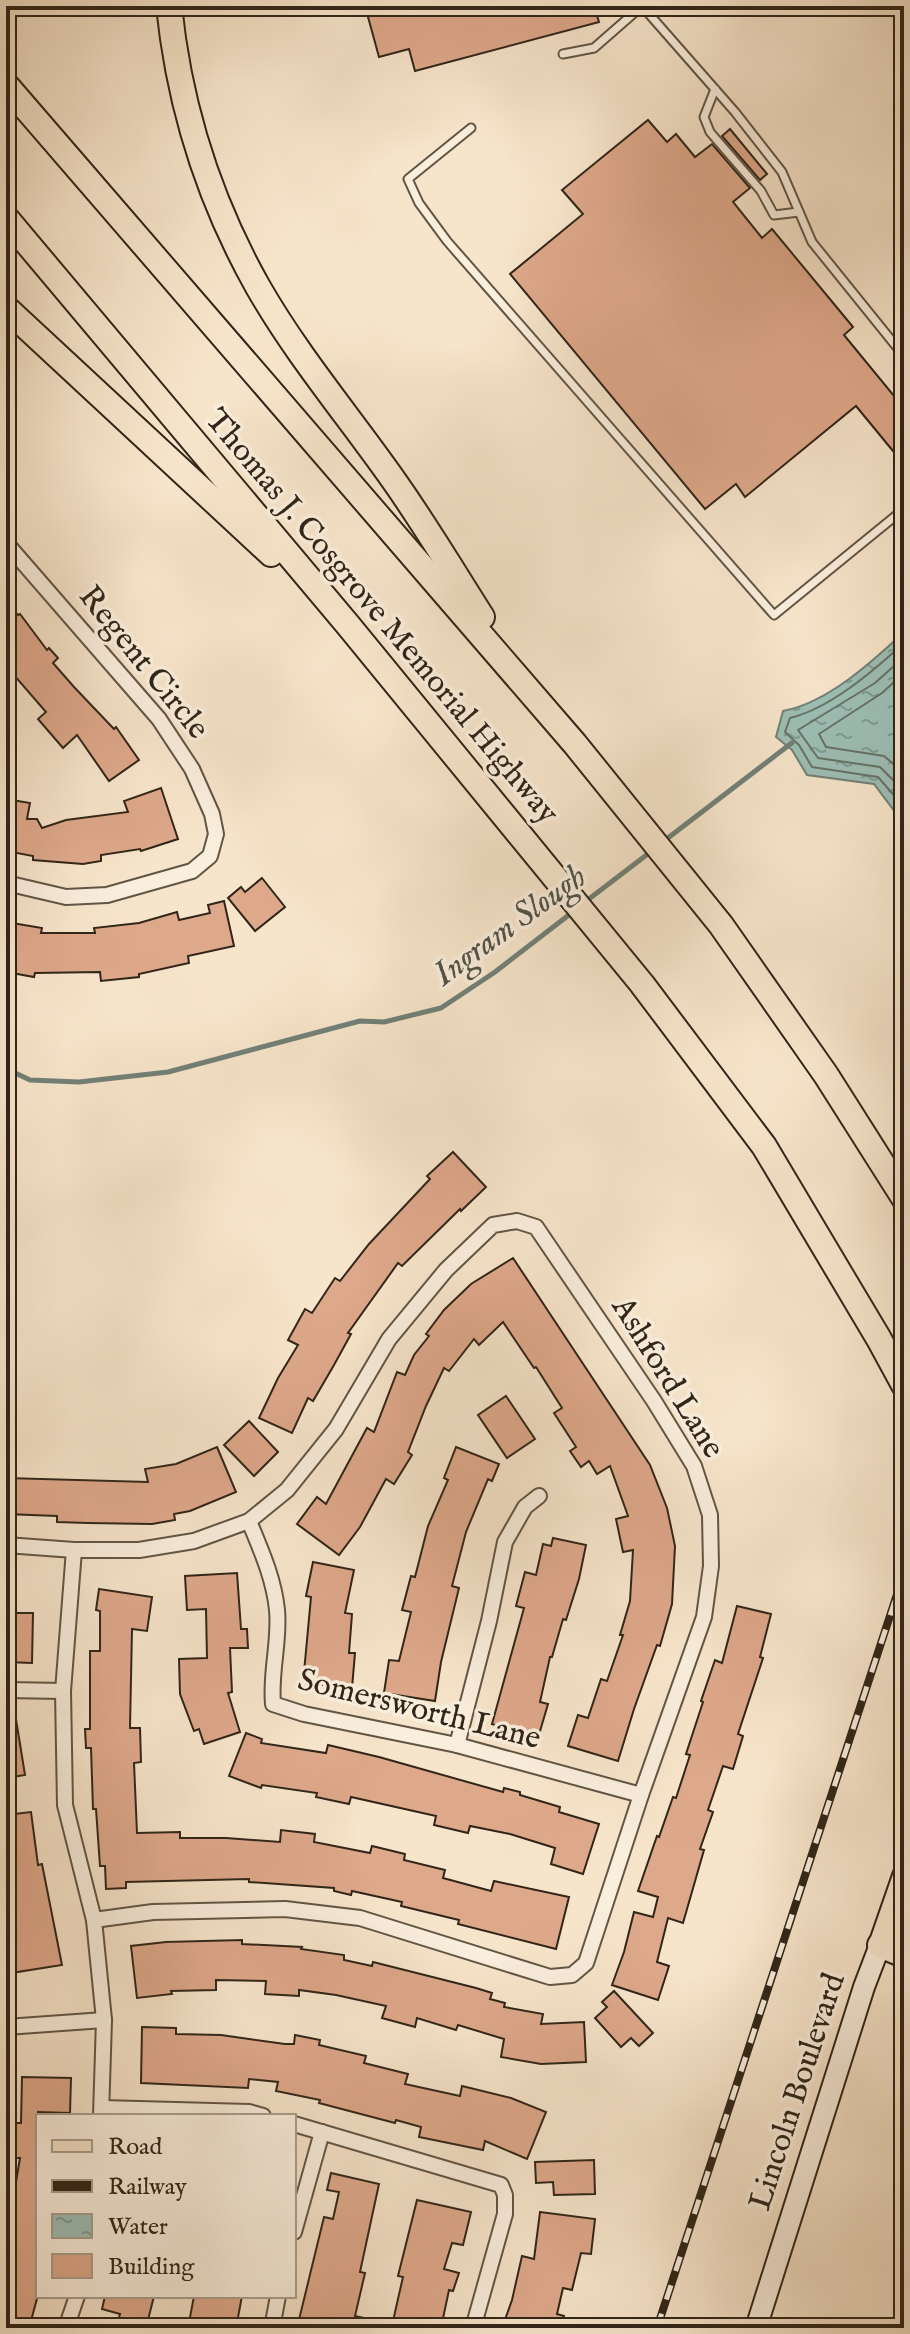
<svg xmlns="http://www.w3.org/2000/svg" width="910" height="2334" viewBox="0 0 910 2334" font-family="'IM FELL English',serif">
  <defs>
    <pattern id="water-ripples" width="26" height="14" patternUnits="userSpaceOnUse" patternTransform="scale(2)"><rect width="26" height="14" fill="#9dbfb6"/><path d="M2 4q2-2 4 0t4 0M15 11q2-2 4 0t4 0" fill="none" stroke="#809b93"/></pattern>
  </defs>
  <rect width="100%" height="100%" fill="#f7e5cb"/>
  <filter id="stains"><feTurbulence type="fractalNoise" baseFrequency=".0025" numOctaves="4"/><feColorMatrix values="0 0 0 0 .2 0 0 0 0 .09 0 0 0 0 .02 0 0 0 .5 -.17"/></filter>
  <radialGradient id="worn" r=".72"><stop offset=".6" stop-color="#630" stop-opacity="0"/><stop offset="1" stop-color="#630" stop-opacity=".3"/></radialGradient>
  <!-- water -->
  <path fill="url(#water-ripples)" stroke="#718177" stroke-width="2" d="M904 632V824L874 784 807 775 792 750 776 737 783 711C827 703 872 662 904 632Z"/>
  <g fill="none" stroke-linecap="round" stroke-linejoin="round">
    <!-- shore -->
    <g stroke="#667267" stroke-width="2">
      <path d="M904 643C873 671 831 708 790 718L785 732 799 745 812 767 878 777 904 807"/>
      <polyline points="904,657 875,683 798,730 818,758 880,767 904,791"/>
      <polyline points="904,673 882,693 819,734 826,747 884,756 904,773"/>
    </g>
    <!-- stream -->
    <g stroke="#718177" stroke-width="5">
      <polyline points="664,841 793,742"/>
      <polyline points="585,902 653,850"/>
      <polyline points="6,1072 11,1071 30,1080 79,1082 168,1072 360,1021 384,1022 441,1008 495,972 574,911"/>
    </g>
  </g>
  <!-- building -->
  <g fill="#dea88b" stroke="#302518" stroke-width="2">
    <polygon points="365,6 594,6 599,22 415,71 409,49 379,57"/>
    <polygon points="648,120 667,142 676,134 695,157 712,144 750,188 733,202 762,238 772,229 853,327 844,335 904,408 904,442 893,451 856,406 745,497 736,484 705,509 510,274 583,214 562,190"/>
    <polygon points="730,129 767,174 760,180 722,136"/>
    <polygon points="6,602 18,615 20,614 47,650 49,648 58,658 53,663 74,687 114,729 116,727 139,760 109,781 77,735 63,748 38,719 46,712 6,666"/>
    <polygon points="161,788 178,839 141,851 140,849 101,855 101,861 83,864 33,860 33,856 6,851 6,799 30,803 27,819 37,819 42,828 66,820 128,812 124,801"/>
    <polygon points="262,878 285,907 255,931 228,898 241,887 245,892"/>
    <polygon points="224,901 234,946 188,956 189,963 139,974 139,977 101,981 100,972 35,973 34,977 6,972 6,922 42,928 41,933 95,933 94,928 139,923 177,912 179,920 210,913 208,905"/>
    <polygon points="453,1152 486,1187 461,1211 460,1209 402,1266 398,1263 348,1333 351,1334 334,1365 313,1401 308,1398 292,1433 259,1418 278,1378 298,1345 288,1340 305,1309 312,1313 335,1278 340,1281 369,1244 430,1179 427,1176"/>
    <polygon points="513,1258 650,1465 667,1508 675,1546 672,1604 660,1646 657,1645 634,1709 618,1761 568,1746 578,1715 588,1718 601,1679 607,1681 623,1635 620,1635 630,1601 633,1550 623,1552 616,1519 628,1516 610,1466 597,1474 589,1461 581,1467 570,1451 576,1447 554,1413 562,1408 536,1367 534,1368 503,1322 479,1345 474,1339 449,1371 444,1368 426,1406 408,1452 412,1455 394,1484 386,1479 360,1527 339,1555 297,1524 317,1497 326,1504 367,1428 374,1432 397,1372 405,1375 414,1355 429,1336 426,1334 444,1310 471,1284"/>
    <polygon points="506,1396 535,1439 507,1458 478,1415"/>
    <polygon points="249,1421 278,1452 254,1476 224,1445"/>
    <polygon points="217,1447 236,1492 190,1511 174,1514 175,1520 152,1524 88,1523 57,1522 57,1516 6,1514 6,1478 148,1482 145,1469 176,1464"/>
    <polygon points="456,1447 499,1464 492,1481 488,1479 466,1532 452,1586 459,1588 441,1662 435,1701 384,1693 389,1660 399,1661 411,1612 402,1610 411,1576 415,1577 428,1526 448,1480 444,1478"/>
    <polygon points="553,1538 586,1545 579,1579 566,1620 563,1619 552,1657 550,1657 540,1702 548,1704 538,1738 492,1724 524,1608 516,1606 525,1572 536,1575 543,1544 551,1546"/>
    <polygon points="313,1562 354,1570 345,1613 352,1614 349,1653 355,1653 352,1688 303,1683 311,1597 306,1596"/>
    <polygon points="237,1573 241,1629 247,1629 248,1648 230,1648 232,1692 228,1693 240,1732 204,1744 199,1729 194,1731 180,1694 179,1659 207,1658 206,1609 187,1610 185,1576"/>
    <polygon points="99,1589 152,1597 147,1631 132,1629 130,1728 140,1728 141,1762 134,1763 137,1833 180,1832 180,1838 226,1838 280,1842 281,1830 315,1834 314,1842 370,1853 372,1846 405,1854 404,1860 445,1870 443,1878 491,1891 494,1881 569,1897 556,1949 458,1924 459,1920 401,1906 402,1902 352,1891 351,1895 334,1891 334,1888 249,1882 249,1879 126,1882 126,1888 106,1889 105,1866 100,1866 96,1809 93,1809 91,1748 86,1748 85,1729 90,1729 90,1651 100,1651 100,1611 96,1610"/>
    <polygon points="737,1606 771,1614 760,1657 763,1658 738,1734 743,1736 733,1769 723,1766 708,1810 713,1812 700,1849 704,1850 683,1923 668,1918 657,1962 669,1966 658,2000 612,1985 624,1952 634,1912 653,1917 658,1897 638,1891 657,1836 659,1837 673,1797 676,1798 690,1755 686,1754 703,1702 701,1701 715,1660 722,1663"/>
    <polygon points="6,1613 33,1613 32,1663 6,1662"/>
    <polygon points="14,1707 25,1775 6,1778 6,1708"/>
    <polygon points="246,1733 262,1739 261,1743 326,1753 328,1745 379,1757 503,1792 504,1788 520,1792 520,1795 560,1807 559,1812 599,1824 583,1874 551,1864 555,1848 510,1834 470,1826 468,1833 434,1825 436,1816 351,1797 349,1804 316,1797 317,1793 262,1785 261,1788 229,1776"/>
    <polygon points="31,1812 38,1865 42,1864 62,1965 11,1973 6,1939 16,1937 6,1889 6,1815"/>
    <polygon points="242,1940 242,1944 302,1947 301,1949 344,1955 344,1960 372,1966 373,1962 476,1988 492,1993 490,1999 505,2003 504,2007 543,2014 541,2024 584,2022 586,2062 541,2064 501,2057 504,2039 458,2025 456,2030 417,2018 415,2027 382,2018 386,2006 336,1995 299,1990 299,1996 265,1994 266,1981 216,1980 216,1990 171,1991 172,1994 137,1998 131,1946 166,1942"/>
    <polygon points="614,1991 653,2033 639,2046 631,2038 621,2047 595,2018 607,2007 602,2002"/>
    <polygon points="142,2027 176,2028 176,2034 221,2035 285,2044 294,2044 295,2035 320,2040 319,2045 366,2056 364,2063 408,2074 405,2084 460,2096 462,2086 511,2098 546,2112 527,2159 485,2141 483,2150 419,2137 421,2127 396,2120 395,2123 319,2103 320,2100 276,2091 278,2082 249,2079 248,2088 141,2083"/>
    <polygon points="22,2077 71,2078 70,2113 38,2112 38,2295 29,2328 6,2328 6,2242 20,2158 12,2158 13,2123 21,2123"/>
    <polygon points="594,2160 595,2194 554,2195 553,2182 536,2183 535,2162"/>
    <polygon points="331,2173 379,2184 360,2272 365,2273 355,2316 382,2322 381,2328 297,2328 324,2217 333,2219 339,2192 327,2190"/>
    <polygon points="417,2200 471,2212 463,2245 452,2243 444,2269 459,2273 453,2291 449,2290 441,2328 424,2328 393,2321 403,2277 398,2276"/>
    <polygon points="540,2212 595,2219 591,2254 581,2253 572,2290 563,2288 557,2314 564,2316 560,2328 502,2328 512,2300 522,2256 534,2259"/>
    <polygon points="105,2296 154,2296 146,2328 116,2328 120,2314 102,2309"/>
    <polygon points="194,2296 242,2296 236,2328 188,2328"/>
  </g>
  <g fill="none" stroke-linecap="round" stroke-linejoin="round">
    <!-- service casing -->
    <g stroke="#625545" stroke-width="11">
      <g id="service">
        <polyline points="642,6 735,112 782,172 812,242 904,356"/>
        <polyline points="563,54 594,48 642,6"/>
        <polyline points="715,89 704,117 710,132 761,191 774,215 799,212"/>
        <polyline points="471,128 408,179 419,203 447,241 774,615 904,509"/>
      </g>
    </g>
    <!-- minor casing -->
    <g stroke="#625545" stroke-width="18">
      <g id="minor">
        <polyline points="6,543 159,719 192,769 212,814 216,834 210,856 192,871 107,895 66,897 6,883"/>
        <path d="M249 1521C261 1550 274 1579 277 1610 280 1642 270 1672 273 1704L304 1714 457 1745 641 1795"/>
        <polyline points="6,1545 74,1550 139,1550 194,1541 249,1521 287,1490 336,1429 389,1339 446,1270 493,1225 517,1221 536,1227 654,1401 694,1466 710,1515 711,1566 704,1617 641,1795 586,1963 572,1975 550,1977 360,1918 285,1909 153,1912 94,1920"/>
        <polyline points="74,1550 63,1691 65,1805 94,1920 104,2020 101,2116"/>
        <polyline points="6,1690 63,1691"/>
        <polyline points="457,1745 489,1621 505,1542 525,1507 539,1496"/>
        <polyline points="6,2027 104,2020"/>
        <polyline points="102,2108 249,2112 263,2116"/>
        <polyline points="294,2124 501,2185 505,2195 505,2214 473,2328"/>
        <polyline points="294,2232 322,2132"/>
        <polyline points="66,2328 77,2296"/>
        <polyline points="272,2328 278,2296"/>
      </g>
    </g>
    <!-- secondary casing -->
    <g stroke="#302518" stroke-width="24">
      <polyline id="secondary" points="756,2328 864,1987 880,1945"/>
    </g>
    <!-- primary casing -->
    <g stroke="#302518" stroke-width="26">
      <polyline id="primary" points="880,1945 904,1876"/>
    </g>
    <!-- motorway casing -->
    <g stroke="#302518" stroke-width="28">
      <g id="motorway">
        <path d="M169 6C179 105 209 200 258 287 298 357 351 419 397 485 427 528 454 573 482 617"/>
        <polyline points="6,85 575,744 721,925 826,1075 904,1198"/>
        <polyline points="6,218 348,625 642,984 764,1146 879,1339 904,1385"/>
        <polyline points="6,308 271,554"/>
        <polyline points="880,1945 904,1955"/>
      </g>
    </g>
    <!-- service -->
    <use href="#service" stroke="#faeedd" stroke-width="7"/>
    <!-- minor -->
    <use href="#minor" stroke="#faeedd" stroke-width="14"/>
    <!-- secondary -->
    <use href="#secondary" stroke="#faeedd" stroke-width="20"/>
    <!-- primary -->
    <use href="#primary" stroke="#f7e5cb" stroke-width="22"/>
    <!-- motorway -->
    <use href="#motorway" stroke="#f7e5cb" stroke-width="24"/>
    <!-- rail casing -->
    <g stroke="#302518" stroke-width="8">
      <polyline id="rail" points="657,2328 904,1573"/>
    </g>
    <!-- rail -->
    <use href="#rail" stroke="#faeedd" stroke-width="5" stroke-dasharray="15" stroke-linecap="butt"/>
  </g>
  <g text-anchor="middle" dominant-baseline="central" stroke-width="7" stroke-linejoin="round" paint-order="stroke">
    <!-- street labels -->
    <g font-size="32" fill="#302518" stroke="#faeedd">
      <text transform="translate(381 617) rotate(50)">Thomas J. Cosgrove Memorial Highway</text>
      <text transform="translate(143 663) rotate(51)">Regent Circle</text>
      <text transform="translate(667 1378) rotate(58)">Ashford Lane</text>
      <text transform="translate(419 1710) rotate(14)">Somersworth Lane</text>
      <text transform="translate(798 2092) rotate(-72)">Lincoln Boulevard</text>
    </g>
    <!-- water labels -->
    <g font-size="34" font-style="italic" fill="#515347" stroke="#faeedd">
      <text transform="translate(510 926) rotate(-36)">Ingram Slough</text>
    </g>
  </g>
  <!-- margin -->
  <rect width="910" height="2334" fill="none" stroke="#f7e5cb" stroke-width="32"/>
  <rect x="8" y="8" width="894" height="2318" fill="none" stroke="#302518" stroke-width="4"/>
  <rect x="16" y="16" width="878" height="2302" fill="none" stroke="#302518" stroke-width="2"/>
  <!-- legend -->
  <rect x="36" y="2114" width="260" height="184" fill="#faeedd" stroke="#a99e8e" stroke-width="2"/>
  <rect x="52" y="2140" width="40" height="12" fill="#f7e5cb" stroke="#a99e8e" stroke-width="2"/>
  <text x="108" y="2154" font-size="24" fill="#302518">Road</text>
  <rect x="52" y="2180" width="40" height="12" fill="#302518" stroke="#a99e8e" stroke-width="2"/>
  <text x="108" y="2194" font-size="24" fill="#302518">Railway</text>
  <rect x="52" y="2214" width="40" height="24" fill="url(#water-ripples)" stroke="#a99e8e" stroke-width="2"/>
  <text x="108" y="2234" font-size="24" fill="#302518">Water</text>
  <rect x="52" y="2254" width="40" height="24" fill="#dea88b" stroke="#a99e8e" stroke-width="2"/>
  <text x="108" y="2274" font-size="24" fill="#302518">Building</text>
  <rect width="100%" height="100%" filter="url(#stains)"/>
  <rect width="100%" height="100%" fill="url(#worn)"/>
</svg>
